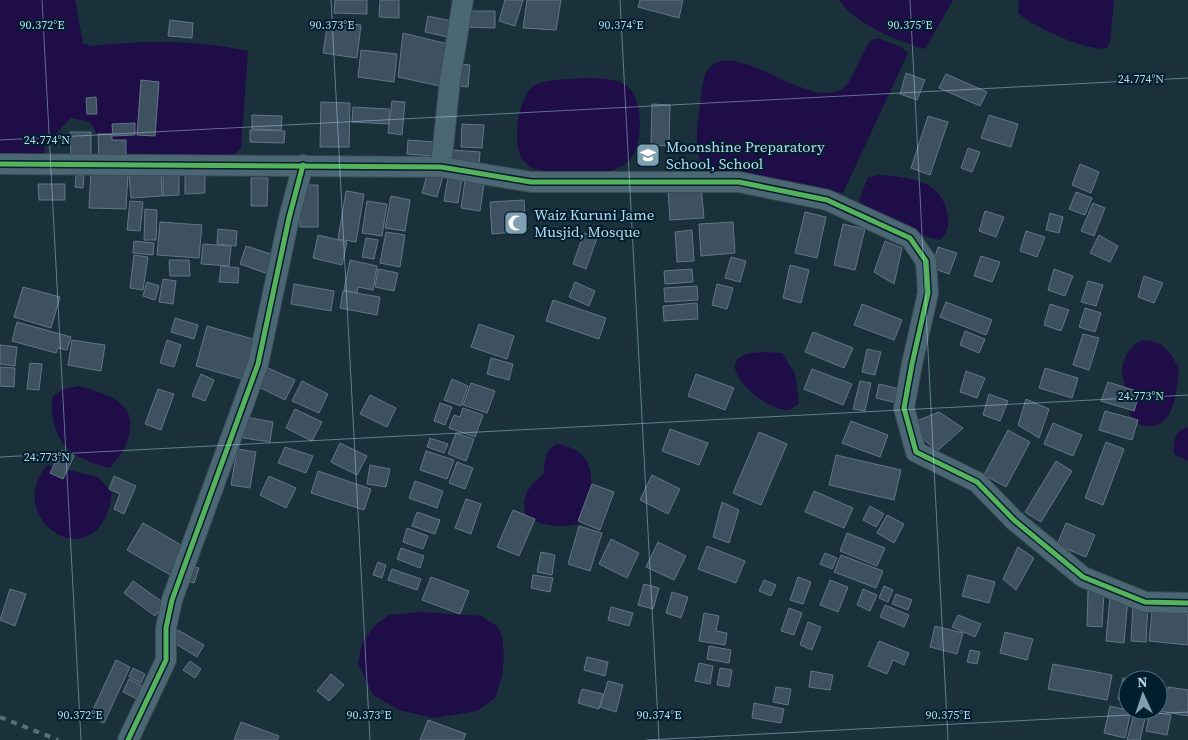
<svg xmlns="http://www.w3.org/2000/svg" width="1188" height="740" viewBox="0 0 1188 740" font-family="'Source Serif 4',serif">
  <rect width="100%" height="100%" fill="#1a313c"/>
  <!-- water -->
  <g fill="#1f0d48">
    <path d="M0 0H75L83 43 92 46C145 40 196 40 248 51L241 148 234 155 202 159 110 156 90 122 71 118 45 145 44 160 0 158Z"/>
    <path d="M839 0H953L925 49C895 40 858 26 839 0Z"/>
    <path d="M1019 0H1114L1110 42 1107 48C1089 53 1031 26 1018 13Z"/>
    <path d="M878 38 901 47 908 53 843 193 721 174C702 170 698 161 697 142 696 127 699 112 701 97 702 89 703 78 707 71 731 33 807 111 842 89 853 82 862 52 871 40Z"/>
    <path d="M590 78C603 79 619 78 629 88 644 104 643 144 630 160 627 164 618 168 614 170 596 177 569 172 550 171 539 171 530 169 523 160 511 145 518 92 537 84 553 78 573 79 590 78Z"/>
    <path d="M879 175C895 176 919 178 933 188 947 199 956 229 939 240L924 236 864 209 859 200 868 177Z"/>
    <path d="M1143 340C1163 340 1170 352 1179 368 1177 386 1176 428 1148 426 1141 426 1137 424 1132 418 1128 412 1127 400 1126 392 1126 386 1122 379 1122 373 1122 360 1130 344 1143 340Z"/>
    <path d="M765 352 782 353 795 374 799 403C795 406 791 410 786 410 769 411 723 375 738 359 745 352 756 353 765 352Z"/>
    <path d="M79 386C107 394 142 403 127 442 124 451 116 460 110 468 69 458 50 442 52 397L63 389Z"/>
    <path d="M1188 427V461L1174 454C1173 441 1175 431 1188 427Z"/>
    <path d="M557 444C601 451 591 485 589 519 571 530 546 527 527 518 519 497 529 486 544 473 545 460 545 450 557 444Z"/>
    <path d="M47 465 98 477 112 493C101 583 0 522 47 465Z"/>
    <polygon points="422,612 481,616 497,626 502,636 504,655 502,677 495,698 477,711 433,718 399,710 373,695 358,663 362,643 375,625 389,615"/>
  </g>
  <!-- building -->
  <g fill="#3e5160" stroke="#627686">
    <polygon points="335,0 367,0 367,14 334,13"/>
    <polygon points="380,0 399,0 399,18 379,17"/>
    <polygon points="505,0 523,0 515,26 499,21"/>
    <polygon points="527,0 561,0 556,30 523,28"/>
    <polygon points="640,0 683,0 679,18 638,7"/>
    <polygon points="466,11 495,11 495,28 466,27"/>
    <polygon points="428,16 456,22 452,38 425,32"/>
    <polygon points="170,20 193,23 192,38 168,36"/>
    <polygon points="328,21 361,25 357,58 323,53"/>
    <polygon points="403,33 448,44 444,87 398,77"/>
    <polygon points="361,50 397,54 394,82 358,77"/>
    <polygon points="458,64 470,65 468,87 456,86"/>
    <polygon points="906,73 925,80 917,100 900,94"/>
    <polygon points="946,74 987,92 980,106 939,88"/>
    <polygon points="141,80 159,82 155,136 137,135"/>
    <polygon points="96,97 97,114 87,114 86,98"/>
    <polygon points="392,101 405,102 402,135 388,133"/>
    <polygon points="321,102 350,103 349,147 320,147"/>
    <polygon points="652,104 670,105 669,146 651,145"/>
    <polygon points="353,107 389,109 389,124 352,122"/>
    <polygon points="252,115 282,116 281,130 252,129"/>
    <polygon points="989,115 1018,124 1011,147 981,138"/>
    <polygon points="928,116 948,122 930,175 911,168"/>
    <polygon points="135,123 135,135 113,136 112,124"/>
    <polygon points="462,124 484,125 482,148 461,147"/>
    <polygon points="250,130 285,131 284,143 250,142"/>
    <polygon points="70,132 91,132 91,155 71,155"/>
    <polygon points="98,134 112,134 112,140 126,140 126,159 99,159"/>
    <polygon points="408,140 434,142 433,156 407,154"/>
    <polygon points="968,148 980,152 972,172 961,168"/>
    <polygon points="452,150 480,152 479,166 451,165"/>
    <polygon points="1080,164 1099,172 1091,193 1072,185"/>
    <polygon points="91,171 128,173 126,209 89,208"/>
    <polygon points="428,171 443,176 437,197 422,193"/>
    <polygon points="161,174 162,196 131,198 129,175"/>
    <polygon points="163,174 179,174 179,195 163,196"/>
    <polygon points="205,174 205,193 185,194 185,175"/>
    <polygon points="76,175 84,175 83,188 75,187"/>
    <polygon points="448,177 462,179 458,203 444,201"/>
    <polygon points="251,178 268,178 267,206 251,206"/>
    <polygon points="465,180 484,184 480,211 461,208"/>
    <polygon points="38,184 65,184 65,200 39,200"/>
    <polygon points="299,185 318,185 318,227 300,227"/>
    <polygon points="701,186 704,218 670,220 668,189"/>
    <polygon points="346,191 364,194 356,242 338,239"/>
    <polygon points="1076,192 1092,198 1085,215 1069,209"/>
    <polygon points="391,196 410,200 405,231 385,228"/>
    <polygon points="524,200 526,231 492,234 490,202"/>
    <polygon points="130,201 143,202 140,231 127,230"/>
    <polygon points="367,201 387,204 382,236 362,233"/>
    <polygon points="1093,203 1105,208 1094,236 1081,231"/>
    <polygon points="145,209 157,210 156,240 144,240"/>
    <polygon points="985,211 1004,217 996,237 979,231"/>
    <polygon points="805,212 826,217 817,258 795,253"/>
    <polygon points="1050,213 1063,217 1059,233 1046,230"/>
    <polygon points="160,222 202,225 199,258 157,255"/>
    <polygon points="733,222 735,253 701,256 699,224"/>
    <polygon points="843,224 865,229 855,270 834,265"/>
    <polygon points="218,229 237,231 236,246 217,244"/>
    <polygon points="692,230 694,261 677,262 675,232"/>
    <polygon points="1026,231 1045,237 1037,257 1020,251"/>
    <polygon points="386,232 405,235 400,267 380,263"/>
    <polygon points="584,233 597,238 586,269 573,264"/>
    <polygon points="318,235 347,242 342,265 313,258"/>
    <polygon points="1099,235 1118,246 1110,262 1090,253"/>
    <polygon points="366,238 378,240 374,259 362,257"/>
    <polygon points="134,241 154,243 153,255 133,253"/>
    <polygon points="885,241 902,248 894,284 874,272"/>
    <polygon points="203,244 231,246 229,266 201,264"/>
    <polygon points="246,246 277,256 271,275 240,264"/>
    <polygon points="938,247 957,253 949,274 932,268"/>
    <polygon points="134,255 148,257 143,290 130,288"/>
    <polygon points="981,256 1000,262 992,282 974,276"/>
    <polygon points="731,257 746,261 740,282 725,278"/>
    <polygon points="169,260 189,260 190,276 170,276"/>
    <polygon points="350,260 377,266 373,290 358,287 357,293 344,290"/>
    <polygon points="790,265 809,270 801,303 783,298"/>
    <polygon points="221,266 239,268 238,283 219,282"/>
    <polygon points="378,269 398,273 394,291 375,287"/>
    <polygon points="692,269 693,282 665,284 664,271"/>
    <polygon points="1054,269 1073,276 1065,296 1048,290"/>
    <polygon points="1144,276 1163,283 1154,303 1138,297"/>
    <polygon points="163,279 176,281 173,304 159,302"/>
    <polygon points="1088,281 1103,285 1096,306 1081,302"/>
    <polygon points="147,282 159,286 155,300 143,296"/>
    <polygon points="575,282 595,291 589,306 569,297"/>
    <polygon points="294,284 334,291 331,311 291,304"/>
    <polygon points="717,284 733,288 727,309 712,305"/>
    <polygon points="697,286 698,300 665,302 664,288"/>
    <polygon points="23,287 60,297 51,328 14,317"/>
    <polygon points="343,291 380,297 377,315 340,308"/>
    <polygon points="553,300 606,318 599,339 546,321"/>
    <polygon points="946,302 992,320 986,335 940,317"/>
    <polygon points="697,303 698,319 664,321 663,306"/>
    <polygon points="862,304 902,320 894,340 854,325"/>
    <polygon points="1050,304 1069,310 1061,331 1044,325"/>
    <polygon points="1085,308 1101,313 1095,332 1079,327"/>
    <polygon points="175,318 198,325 194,339 171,332"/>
    <polygon points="17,322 71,337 67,350 58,348 56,353 12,341"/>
    <polygon points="479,324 514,336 507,359 471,347"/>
    <polygon points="207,326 260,341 249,381 196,366"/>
    <polygon points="965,331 985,339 979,353 960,345"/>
    <polygon points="813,332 853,348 844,368 805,352"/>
    <polygon points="1083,334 1099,338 1089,370 1073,365"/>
    <polygon points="72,340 105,345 101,371 68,365"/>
    <polygon points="167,340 181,345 174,367 160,363"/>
    <polygon points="0,345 17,347 15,366 0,364"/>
    <polygon points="867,349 881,352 875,375 862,372"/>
    <polygon points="491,358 513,364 509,380 487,374"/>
    <polygon points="30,363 42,364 39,390 27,389"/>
    <polygon points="0,367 15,368 14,387 0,386"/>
    <polygon points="268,368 295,380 285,400 259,387"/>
    <polygon points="1045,368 1078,378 1072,398 1039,388"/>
    <polygon points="812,369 852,384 843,405 804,389"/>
    <polygon points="966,371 985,378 977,398 960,392"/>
    <polygon points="201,374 214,380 205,401 192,396"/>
    <polygon points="696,374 734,388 725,410 688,396"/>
    <polygon points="452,379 468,386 461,406 444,400"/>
    <polygon points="302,381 328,394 319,413 292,401"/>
    <polygon points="860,381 871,383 865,411 853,409"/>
    <polygon points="1108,382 1140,392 1134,411 1101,401"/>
    <polygon points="471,383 495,391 487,413 463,405"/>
    <polygon points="879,384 900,389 897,403 876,398"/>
    <polygon points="158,389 174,394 161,430 145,424"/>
    <polygon points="989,394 1008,401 1000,421 983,415"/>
    <polygon points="370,395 396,408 387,427 360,414"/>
    <polygon points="1026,399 1049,409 1039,438 1018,425"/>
    <polygon points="440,403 452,407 445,425 434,421"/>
    <polygon points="463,408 483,415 475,437 449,428 454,415 460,417"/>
    <polygon points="295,409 322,422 312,441 286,428"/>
    <polygon points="1105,411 1138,420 1132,440 1099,430"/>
    <polygon points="939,412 963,428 936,452 914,428 919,420"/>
    <polygon points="246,417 273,422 270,442 243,438"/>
    <polygon points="851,421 888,435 880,457 842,443"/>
    <polygon points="1053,423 1082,435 1073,456 1044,444"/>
    <polygon points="670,429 708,443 699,465 662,451"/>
    <polygon points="1008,430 1030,442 1006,487 984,475"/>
    <polygon points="759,432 787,444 761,505 733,493"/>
    <polygon points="456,433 474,439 466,461 448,454"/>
    <polygon points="430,438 448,444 444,453 427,447"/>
    <polygon points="1106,442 1124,449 1103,505 1085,498"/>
    <polygon points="340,443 367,456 357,475 331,462"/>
    <polygon points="285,447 313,456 306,473 278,463"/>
    <polygon points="237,449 256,452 250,488 231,485"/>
    <polygon points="61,450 74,456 63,479 50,473"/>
    <polygon points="426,451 454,460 447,479 420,470"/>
    <polygon points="836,455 901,470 894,500 829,485"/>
    <polygon points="1056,461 1072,471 1041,522 1025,512"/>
    <polygon points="457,462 473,468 465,489 449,483"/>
    <polygon points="370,465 390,469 386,487 367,484"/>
    <polygon points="318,471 371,489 364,510 311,493"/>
    <polygon points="652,475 680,489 668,514 640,500"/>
    <polygon points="114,476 136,486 124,514 114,509 120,494 109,489"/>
    <polygon points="269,476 296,488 286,508 260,495"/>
    <polygon points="415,481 443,491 437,508 409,498"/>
    <polygon points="592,484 614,492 600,530 578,521"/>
    <polygon points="814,491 853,508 844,528 805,512"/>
    <polygon points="466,499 481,504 471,534 455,528"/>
    <polygon points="722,502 739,510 729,543 713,537"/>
    <polygon points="870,506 884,514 876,527 863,520"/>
    <polygon points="513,510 535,519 519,556 497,547"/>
    <polygon points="417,512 440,520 435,534 412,526"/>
    <polygon points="887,515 904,524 894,543 877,533"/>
    <polygon points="143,523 188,549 172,576 127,550"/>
    <polygon points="1066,523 1095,535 1086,557 1057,545"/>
    <polygon points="579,526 602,533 590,571 568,564"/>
    <polygon points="407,528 428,536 423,549 403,542"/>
    <polygon points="847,533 885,548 877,566 840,551"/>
    <polygon points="611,539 639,553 627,578 599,564"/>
    <polygon points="658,542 686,556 674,580 646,567"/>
    <polygon points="707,546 745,561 736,583 698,569"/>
    <polygon points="1018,547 1034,558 1016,590 1003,579"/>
    <polygon points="401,548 424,556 420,568 397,559"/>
    <polygon points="541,552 555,555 552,575 537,572"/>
    <polygon points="825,553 837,558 832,569 820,564"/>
    <polygon points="841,555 883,571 876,588 834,572"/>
    <polygon points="378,562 386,565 382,578 373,575"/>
    <polygon points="186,565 199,568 194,583 182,579"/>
    <polygon points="392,569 421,579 417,590 388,580"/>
    <polygon points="533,575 553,578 550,592 531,588"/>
    <polygon points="968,575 995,582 989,603 962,596"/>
    <polygon points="431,577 469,591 460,614 422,600"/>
    <polygon points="798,577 811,582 803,604 790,600"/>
    <polygon points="764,580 776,585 771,596 759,591"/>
    <polygon points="830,580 848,587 838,612 820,605"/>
    <polygon points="133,581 164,603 155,616 124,593"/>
    <polygon points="644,584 659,588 653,609 638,605"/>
    <polygon points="884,586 893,590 888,602 879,598"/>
    <polygon points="10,589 26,594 15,626 0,620"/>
    <polygon points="863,589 877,595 870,611 857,605"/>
    <polygon points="1088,591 1104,592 1102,627 1087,626"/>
    <polygon points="672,592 688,597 681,618 666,613"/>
    <polygon points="896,594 912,600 908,610 892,604"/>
    <polygon points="1110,596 1128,598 1124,643 1106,641"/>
    <polygon points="885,605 909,615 904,627 880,617"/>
    <polygon points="1133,605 1148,606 1146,642 1131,641"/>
    <polygon points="611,607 633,613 629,626 608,620"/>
    <polygon points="789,608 802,613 794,635 781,631"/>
    <polygon points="1152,611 1188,614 1188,645 1149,641"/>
    <polygon points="704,613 719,616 716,631 727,633 725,645 699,641"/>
    <polygon points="958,615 981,624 975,637 952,627"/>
    <polygon points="808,622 821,627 812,650 800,645"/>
    <polygon points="935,626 963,633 957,654 930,647"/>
    <polygon points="178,630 204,645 197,657 171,641"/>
    <polygon points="1005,632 1033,639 1027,660 1000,653"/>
    <polygon points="879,641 909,653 904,665 893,660 887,674 868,666"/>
    <polygon points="709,646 731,650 729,663 707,659"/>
    <polygon points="970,650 980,652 977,664 967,662"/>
    <polygon points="587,657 608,662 605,676 584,670"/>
    <polygon points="116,660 130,667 104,723 90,716"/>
    <polygon points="190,661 201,669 195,678 183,670"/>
    <polygon points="699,663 713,666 710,684 695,681"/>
    <polygon points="1053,664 1112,675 1107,700 1048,689"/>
    <polygon points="133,668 145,674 141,683 129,677"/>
    <polygon points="720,668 732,670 729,687 717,685"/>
    <polygon points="811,671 833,675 830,690 809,687"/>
    <polygon points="331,674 344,685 329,701 317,691"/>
    <polygon points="1123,678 1133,680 1128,680 1128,701 1118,699"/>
    <polygon points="129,679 143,686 137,699 123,692"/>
    <polygon points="608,681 623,685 616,712 600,707"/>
    <polygon points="776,687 791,689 788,705 773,702"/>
    <polygon points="1168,687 1188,690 1188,716 1155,710 1158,710 1159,689 1168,690"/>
    <polygon points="582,689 603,694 599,709 578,703"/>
    <polygon points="754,703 784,709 781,723 752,718"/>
    <polygon points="1110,706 1131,711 1125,738 1104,733"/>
    <polygon points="1135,710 1147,710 1140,740 1127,740"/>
    <polygon points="1150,711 1171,715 1167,735 1146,731"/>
    <polygon points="428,720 466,734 463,740 420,740"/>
    <polygon points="241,722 279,736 277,740 234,740"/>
  </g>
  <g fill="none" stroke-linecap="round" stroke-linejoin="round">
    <!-- minor casing -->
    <g stroke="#384c56" stroke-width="22">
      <g id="minor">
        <polyline points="0,164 441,167 531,182 739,182 827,200 910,238 926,261 928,293 912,364 904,408 916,452 977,482 1014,520 1083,577 1145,602 1188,603"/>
        <polyline points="441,167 450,80 463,0"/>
        <polyline points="128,740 166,660 166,628 172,600 258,364 289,218 303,165"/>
      </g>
    </g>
    <!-- minor -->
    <use href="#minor" stroke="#4c6774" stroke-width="20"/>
    <!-- rail -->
    <polyline stroke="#586e78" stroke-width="4" stroke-dasharray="6 6" stroke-linecap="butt" points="0,717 58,740"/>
    <!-- cycleway casing -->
    <g stroke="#001e2c" stroke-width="8">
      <g id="cycleway">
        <polyline points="0,164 441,167 531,182 739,182 827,200 910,238 926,261 928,293 912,364 904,408 916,452 977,482 1014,520 1083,577 1145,602 1188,603"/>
        <polyline points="128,740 166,660 166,628 172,600 258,364 289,218 303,165"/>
      </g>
    </g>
    <!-- cycleway -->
    <use href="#cycleway" stroke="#56b35d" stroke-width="5"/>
  </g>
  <!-- ticks -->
  <path fill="none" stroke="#b6dbef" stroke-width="1" stroke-opacity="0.45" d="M42 0 81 740M331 0 370 740M620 0 659 740M910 0 948 740M0 140 1188 78M0 457 1188 395M646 740 1188 712"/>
  <!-- icons -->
  <defs>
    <g id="school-square" transform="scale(1.25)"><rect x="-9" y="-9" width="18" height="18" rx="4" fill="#7fa0b0" stroke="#001e2c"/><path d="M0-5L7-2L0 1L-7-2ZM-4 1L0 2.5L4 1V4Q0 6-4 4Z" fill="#fff"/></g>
    <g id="mosque-square" transform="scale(1.25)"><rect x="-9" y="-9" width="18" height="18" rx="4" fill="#7fa0b0" stroke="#001e2c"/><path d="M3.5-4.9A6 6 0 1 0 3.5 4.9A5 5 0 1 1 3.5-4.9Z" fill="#fff"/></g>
  </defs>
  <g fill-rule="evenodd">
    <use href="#school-square" x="648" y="155"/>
    <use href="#mosque-square" x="516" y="223"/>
  </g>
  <g text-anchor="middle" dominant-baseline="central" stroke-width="4" stroke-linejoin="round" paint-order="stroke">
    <!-- poi labels -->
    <g font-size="15" fill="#b6dbef" stroke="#001e2c" text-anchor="start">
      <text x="666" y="146">Moonshine Preparatory<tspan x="666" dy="17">School, School</tspan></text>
      <text x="534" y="214">Waiz Kuruni Jame<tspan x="534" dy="17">Musjid, Mosque</tspan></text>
    </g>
  </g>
  <g font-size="12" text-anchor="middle" fill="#b6dbef" stroke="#001e2c" stroke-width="4" stroke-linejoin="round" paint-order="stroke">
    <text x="42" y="29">90.372°E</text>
    <text x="332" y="29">90.373°E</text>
    <text x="621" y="29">90.374°E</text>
    <text x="910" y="29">90.375°E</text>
    <text x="1141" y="83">24.774°N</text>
    <text x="47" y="144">24.774°N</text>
    <text x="1141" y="400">24.773°N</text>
    <text x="47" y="461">24.773°N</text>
    <text x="80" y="719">90.372°E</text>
    <text x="369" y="719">90.373°E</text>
    <text x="659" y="719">90.374°E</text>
    <text x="948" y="719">90.375°E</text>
  </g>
  <!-- north arrow -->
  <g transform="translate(1143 695) rotate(357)"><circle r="24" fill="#001e2c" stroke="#496a7a"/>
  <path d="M0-4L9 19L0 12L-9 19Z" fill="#7fa0b0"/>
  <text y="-8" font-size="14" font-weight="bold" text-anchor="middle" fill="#b6dbef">N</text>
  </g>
</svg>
